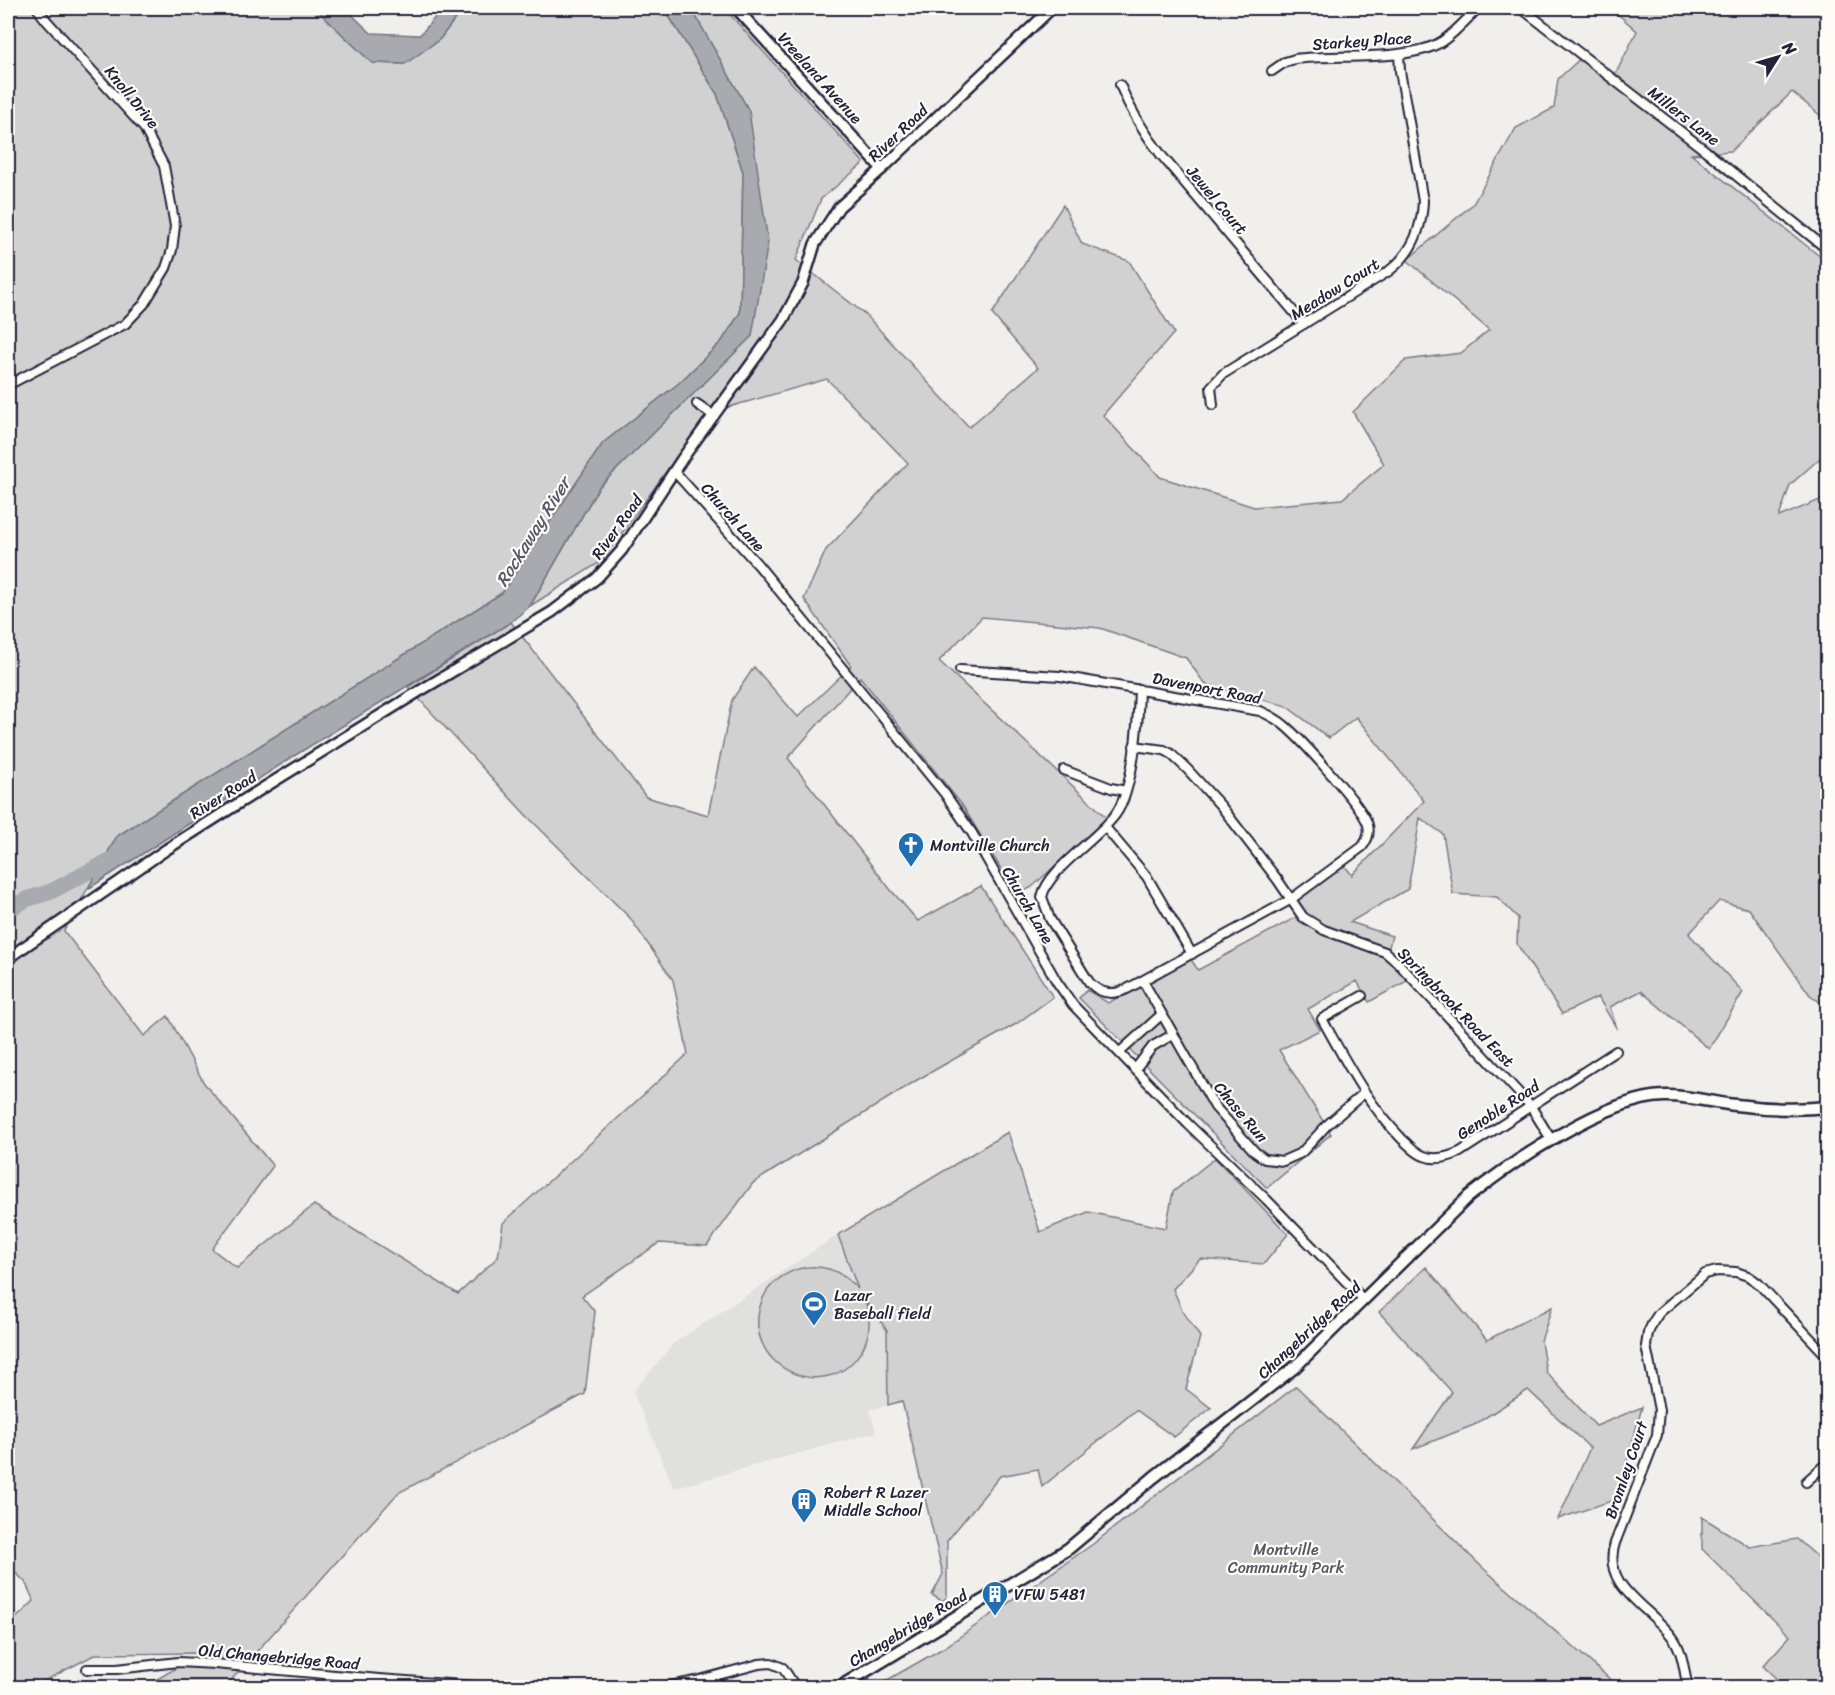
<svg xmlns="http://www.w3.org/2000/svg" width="1835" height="1695" viewBox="0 0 1835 1695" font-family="Sriracha,sans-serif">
  <rect width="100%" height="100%" fill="#f0efec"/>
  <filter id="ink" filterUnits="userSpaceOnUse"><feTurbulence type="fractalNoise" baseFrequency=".0167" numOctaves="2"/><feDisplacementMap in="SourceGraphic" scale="12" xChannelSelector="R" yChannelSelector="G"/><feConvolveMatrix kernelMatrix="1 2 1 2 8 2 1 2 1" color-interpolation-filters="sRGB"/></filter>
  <g filter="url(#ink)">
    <!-- built -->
    <polygon fill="#e0e0df" points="838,1235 860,1293 887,1330 888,1405 870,1410 876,1432 674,1488 633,1392 674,1343"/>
    <!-- green -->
    <g fill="#d2d1d1" stroke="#7a7a86" stroke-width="1.5">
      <polygon points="8,8 315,8 372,63 404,64 440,39 463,8 664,8 717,94 743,172 740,313 722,341 679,383 603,443 502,593 117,836 64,931 144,1036 168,1016 204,1083 273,1166 212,1249 237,1268 314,1205 458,1294 498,1257 503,1223 688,1054 673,980 630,918 525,814 408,687 511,622 646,797 708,815 732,700 754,667 798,717 851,666 804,599 826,550 908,463 827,379 708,413 602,561 530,606 599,487 752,336 749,111 691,8 724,8 864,163 821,199 796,260 866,315 969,427 1038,368 992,314 1063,205 1082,244 1129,261 1174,333 1103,415 1160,477 1254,507 1342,499 1384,464 1353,412 1406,360 1461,353 1489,330 1407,260 1473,204 1516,128 1554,108 1558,79 1584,55 1614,77 1637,31 1611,8 1827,8 1827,121 1792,92 1731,151 1691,154 1827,262 1827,452 1790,485 1779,517 1827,497 1827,1007 1810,995 1749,909 1719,901 1689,934 1743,992 1709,1049 1641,991 1610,1007 1617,1029 1598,997 1562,1014 1517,944 1518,918 1497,897 1453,894 1443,834 1420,818 1408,889 1350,922 1392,936 1387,954 1414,977 1369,1002 1357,981 1308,1009 1320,1030 1279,1050 1331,1134 1267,1188 1079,998 1087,990 1108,1003 1190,958 1198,970 1304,913 1293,897 1344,865 1352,875 1424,801 1356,717 1329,738 1286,706 1205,684 1186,658 1100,628 982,617 939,661 1107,818 1032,887 1017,895 962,805 860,677 788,758 890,889 918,921 981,886 1053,997 1016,1024 917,1080 753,1183 707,1246 659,1243 582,1296 595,1312 585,1394 398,1493 225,1687 144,1687 201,1653 96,1654 33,1687 8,1688 8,1626 34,1601 25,1582 8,1565"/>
      <path d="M1008 1132 1040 1232 1088 1212 1166 1228 1173 1192 1215 1158 1288 1234 1264 1264 1200 1259 1173 1289 1182 1310 1200 1337 1186 1389 1211 1408 1174 1437 1136 1410 1042 1487 1038 1469 1000 1476 947 1541V1597L942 1601 932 1595 943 1574 902 1401 888 1405 887 1330 864 1299C871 1314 871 1333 863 1348 828 1411 735 1364 763 1298 773 1276 801 1263 824 1268 838 1270 849 1280 858 1289L838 1235Z"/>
      <polygon points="1426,1267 1487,1340 1552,1307 1541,1341 1546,1372 1596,1426 1642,1407 1617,1499 1558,1519 1590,1448 1528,1390 1474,1425 1413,1449 1452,1392 1379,1312"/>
      <polygon points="1296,1386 1483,1568 1619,1687 875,1687 945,1647 1093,1544"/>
      <polygon points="1702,1517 1750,1547 1797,1539 1827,1565 1827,1687 1785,1687 1763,1666 1790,1636 1702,1549"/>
    </g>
    <!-- water -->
    <g fill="#a9a9b0" stroke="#737381" stroke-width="1.5">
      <polygon points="315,8 345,8 371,33 420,35 443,8 463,8 440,39 405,64 372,63"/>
      <polygon points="664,8 691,8 749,111 768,242 752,336 599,487 530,606 511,622 294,756 88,889 117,836 502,593 603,443 679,383 722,341 740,313 743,172 717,94"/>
    </g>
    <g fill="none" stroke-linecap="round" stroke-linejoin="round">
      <!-- river -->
      <polyline stroke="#a9a9b0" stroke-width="16" points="8,910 27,899 50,892 120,855"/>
      <!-- minor casing -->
      <g stroke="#22223b" stroke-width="12">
        <g id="minor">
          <polyline points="1521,8 1706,151 1828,250"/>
          <path d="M1272 71 1285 62 1295 59C1335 54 1408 62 1441 42 1455 33 1467 19 1478 8"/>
          <path d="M1120 85C1131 112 1144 133 1162 156L1304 324"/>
          <polyline points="8,385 125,324 144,304 166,268 172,250 175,226 164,166 144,128 46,20 37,8"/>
          <polyline points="697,404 714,416"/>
          <path d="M1213 405 1211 387 1223 374 1389 271C1411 254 1422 229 1423 201L1400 71 1399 54"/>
          <polyline points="674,471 759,566 945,794 972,833 1057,982 1073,1005 1188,1124 1266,1199 1364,1300"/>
          <path d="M960 670 1060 676 1260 711C1269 715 1277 719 1284 725 1300 738 1364 808 1368 825 1370 833 1367 841 1362 847L1290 900 1127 989C1112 996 1100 994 1089 982L1050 919 1042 897C1048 869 1097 840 1115 815 1134 790 1138 721 1139 689"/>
          <polyline points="1134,746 1164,750 1170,753 1187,769 1221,806 1277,879 1303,917 1324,930 1385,952 1399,964 1530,1105 1552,1141"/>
          <polyline points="1064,770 1111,788 1126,791"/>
          <polyline points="1105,827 1147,877 1192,954"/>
          <polyline points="1143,981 1215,1107 1255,1152 1265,1159 1283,1161 1301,1153 1327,1125 1364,1093"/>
          <path d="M1362 996 1322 1019C1347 1063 1366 1102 1402 1139 1409 1145 1415 1153 1424 1156 1436 1161 1449 1157 1460 1152L1616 1051"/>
          <polyline points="1120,1052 1161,1015"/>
          <polyline points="1136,1068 1153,1046 1172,1035"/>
          <polyline points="1806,1482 1828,1462"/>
          <polyline points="87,1669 117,1669 178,1662 215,1664 379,1679 503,1688"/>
          <polyline points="660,1688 696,1681 759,1664 771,1663 783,1668 796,1688"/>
          <path d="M1688 1688C1684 1672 1683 1651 1673 1638 1652 1608 1600 1587 1615 1543L1657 1435 1659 1410 1646 1346 1648 1333 1653 1322 1659 1313 1705 1274 1717 1271 1736 1272 1748 1276 1758 1283 1828 1357"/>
        </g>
      </g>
      <!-- tertiary casing -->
      <g stroke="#22223b" stroke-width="14">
        <g id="tertiary">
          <polyline points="736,8 882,169"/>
          <polyline points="8,958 167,849 239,803 418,692 552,612 597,578 622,550 682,459 783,320 803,283 815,244 839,207 882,169 1052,8"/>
        </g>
      </g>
      <!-- secondary casing -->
      <g stroke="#22223b" stroke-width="15">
        <path id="secondary" d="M838 1688 1068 1549 1154 1477 1295 1367 1468 1197C1512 1162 1608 1097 1664 1096 1688 1095 1713 1103 1736 1105 1766 1109 1797 1110 1828 1107"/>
      </g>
      <!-- minor -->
      <use href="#minor" stroke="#fdfcf7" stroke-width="8"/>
      <!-- tertiary -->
      <use href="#tertiary" stroke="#fdfcf7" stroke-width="9"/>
      <!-- secondary -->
      <use href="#secondary" stroke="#fdfcf7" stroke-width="10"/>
    </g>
  </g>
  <!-- icons -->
  <defs>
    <g id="church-pin" transform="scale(1.35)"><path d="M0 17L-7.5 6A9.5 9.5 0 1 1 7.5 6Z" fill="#1f6fb2" stroke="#fdfcf7"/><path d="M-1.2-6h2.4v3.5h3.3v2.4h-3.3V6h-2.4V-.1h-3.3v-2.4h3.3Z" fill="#fff"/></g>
    <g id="stadium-pin" transform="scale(1.35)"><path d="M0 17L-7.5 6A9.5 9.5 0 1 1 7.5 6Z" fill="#1f6fb2" stroke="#fdfcf7"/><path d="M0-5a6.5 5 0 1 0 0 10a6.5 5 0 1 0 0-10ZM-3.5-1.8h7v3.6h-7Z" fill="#fff"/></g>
    <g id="building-pin" transform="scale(1.35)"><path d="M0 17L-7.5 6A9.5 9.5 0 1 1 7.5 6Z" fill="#1f6fb2" stroke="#fdfcf7"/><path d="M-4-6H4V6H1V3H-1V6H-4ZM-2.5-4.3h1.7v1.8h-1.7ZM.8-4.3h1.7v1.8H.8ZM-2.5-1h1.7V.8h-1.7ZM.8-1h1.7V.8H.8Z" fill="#fff"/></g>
  </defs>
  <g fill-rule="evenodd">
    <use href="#church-pin" x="911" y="845"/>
    <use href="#stadium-pin" x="814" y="1304"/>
    <use href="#building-pin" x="804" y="1501"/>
    <use href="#building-pin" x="995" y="1594"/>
  </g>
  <g text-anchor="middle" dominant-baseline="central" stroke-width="4.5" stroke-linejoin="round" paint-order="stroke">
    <!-- street labels -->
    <g font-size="16" fill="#22223b" stroke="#fdfcf7">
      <text transform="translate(1362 41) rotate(-4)">Starkey Place</text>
      <text transform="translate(820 78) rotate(48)">Vreeland Avenue</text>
      <text transform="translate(132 97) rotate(51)">Knoll Drive</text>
      <text transform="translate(1684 116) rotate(38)">Millers Lane</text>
      <text transform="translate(898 133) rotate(-43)">River Road</text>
      <text transform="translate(1217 200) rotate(50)">Jewel Court</text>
      <text transform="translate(1335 289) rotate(-32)">Meadow Court</text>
      <text transform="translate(733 517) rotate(48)">Church Lane</text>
      <text transform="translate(617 527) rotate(-54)">River Road</text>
      <text transform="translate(1207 688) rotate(11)">Davenport Road</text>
      <text transform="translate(223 795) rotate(-32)">River Road</text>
      <text transform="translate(1028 905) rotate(60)">Church Lane</text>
      <text transform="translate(1456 1007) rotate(46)">Springbrook Road East</text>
      <text transform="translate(1498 1110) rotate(-33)">Genoble Road</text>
      <text transform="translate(1241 1112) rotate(50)">Chase Run</text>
      <text transform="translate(1309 1330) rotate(-43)">Changebridge Road</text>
      <text transform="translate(1626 1470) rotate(-71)">Bromley Court</text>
      <text transform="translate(908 1628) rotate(-31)">Changebridge Road</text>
      <text transform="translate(279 1657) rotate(5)">Old Changebridge Road</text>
    </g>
    <!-- poi labels -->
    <g font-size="16" fill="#22223b" stroke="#fdfcf7" text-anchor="start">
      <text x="930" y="845">Montville Church</text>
      <text x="834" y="1295">Lazar<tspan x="834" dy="18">Baseball field</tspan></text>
      <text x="824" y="1492">Robert R Lazer<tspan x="824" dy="18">Middle School</tspan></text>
      <text x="1014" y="1594">VFW 5481</text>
    </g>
    <!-- park labels -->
    <g font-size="16" fill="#575768" stroke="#fdfcf7">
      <text x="1286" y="1549">Montville<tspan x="1286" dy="18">Community Park</tspan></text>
    </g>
    <!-- water labels -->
    <g font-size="18" font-style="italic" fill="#58586a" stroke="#fdfcf7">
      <text transform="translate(533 532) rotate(-58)">Rockaway River</text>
    </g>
  </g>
  <!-- margin -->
  <rect width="1835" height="1695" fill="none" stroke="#fdfcf7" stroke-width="30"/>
  <rect x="15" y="15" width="1805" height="1665" fill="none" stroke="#22223b" stroke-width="2" filter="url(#ink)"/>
  <!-- north arrow -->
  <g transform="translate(1778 57) rotate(53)" stroke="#fdfcf7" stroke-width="4.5" paint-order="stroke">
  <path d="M0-4.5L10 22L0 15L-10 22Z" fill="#22223b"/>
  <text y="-9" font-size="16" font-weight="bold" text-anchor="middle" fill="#22223b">N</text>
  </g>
</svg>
